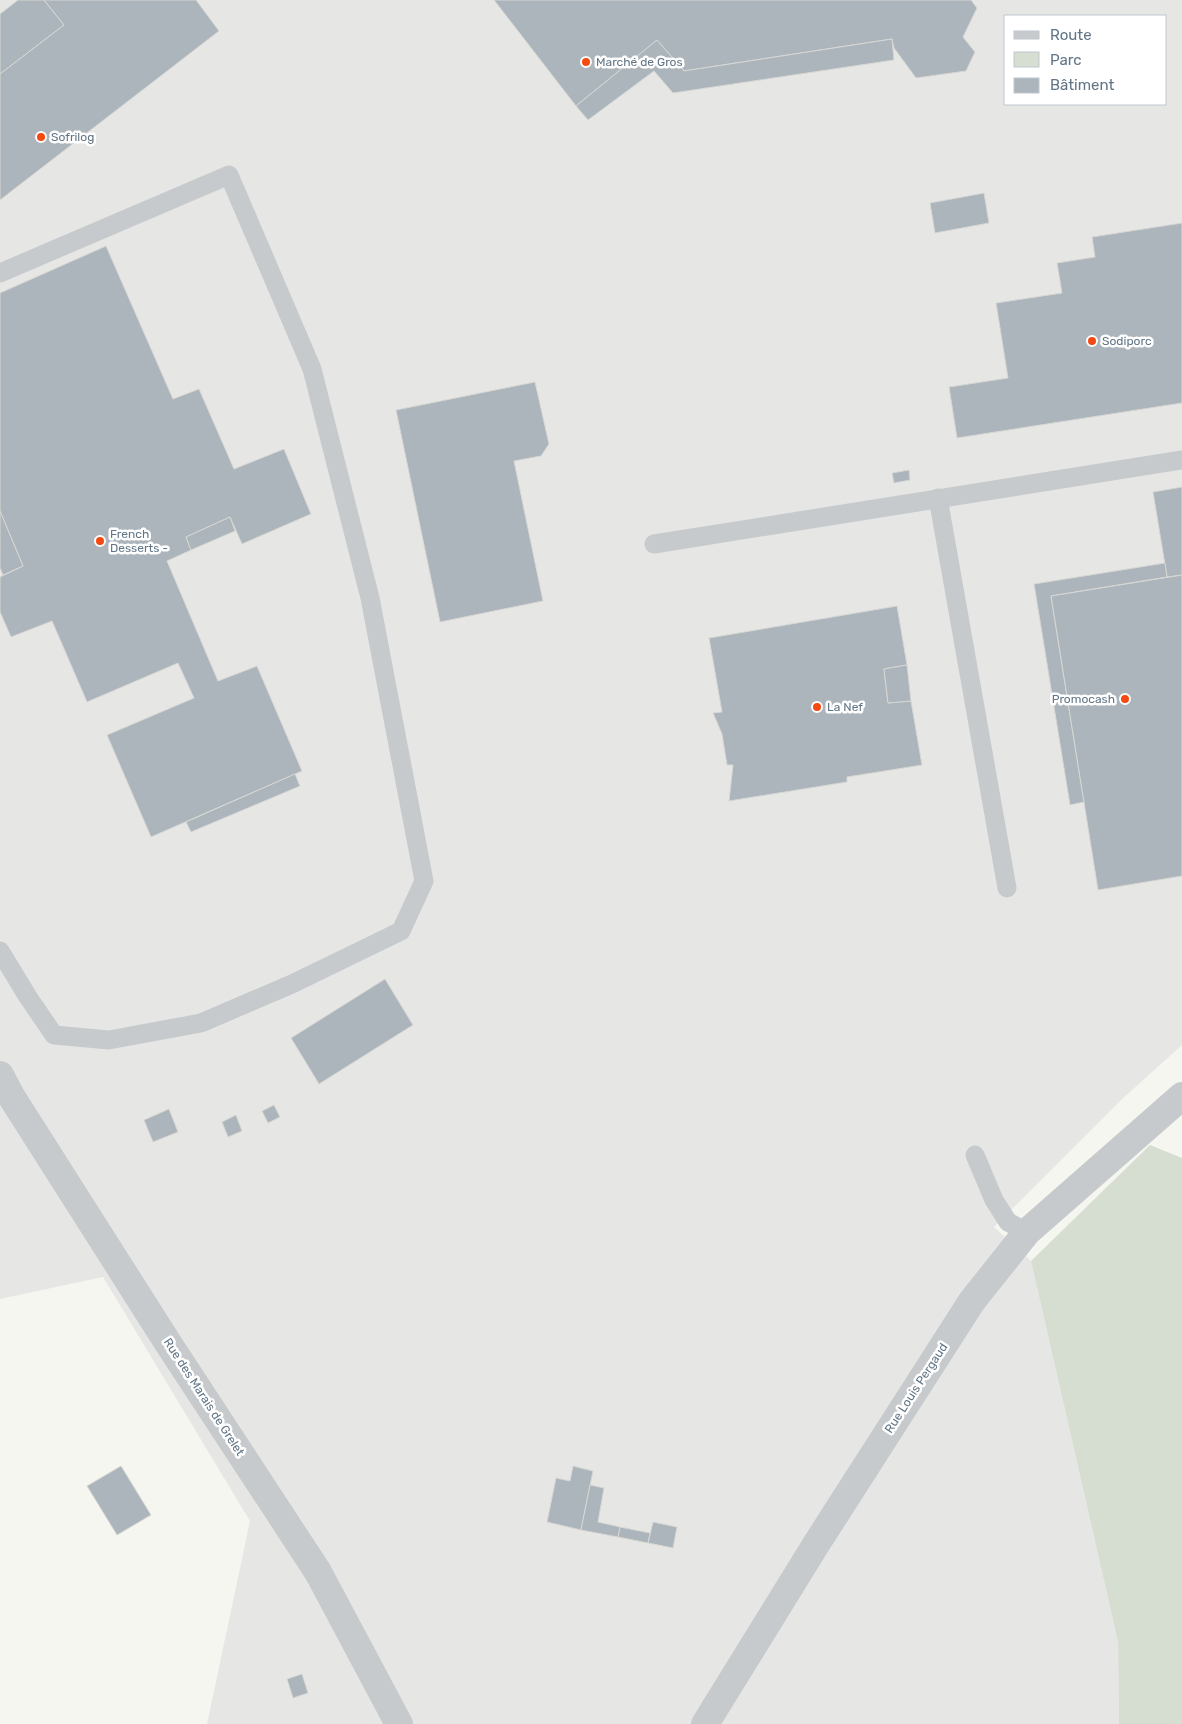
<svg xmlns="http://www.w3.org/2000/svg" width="1182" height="1724" viewBox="0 0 1182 1724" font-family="Rubik,sans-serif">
  <rect width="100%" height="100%" fill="#f6f6f1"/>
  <!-- built -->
  <path fill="#e6e7e5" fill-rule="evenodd" d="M0 0H1182V1045L1120 1101 994 1227 1031 1261 1118 1642 1119 1724H207L250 1521 103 1277 0 1299ZM1006 16H1166V104H1006Z"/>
  <!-- green -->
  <polygon fill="#d6ded2" points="1150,1145 1182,1158 1182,1724 1119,1724 1118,1642 1031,1261"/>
  <!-- building -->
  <g fill="#acb5bb" stroke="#d7d7d4">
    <polygon points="18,0 44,0 64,25 0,74 0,14"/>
    <polygon points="44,0 196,0 219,31 0,200 0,74 64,25"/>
    <polygon points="494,0 971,0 977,8 963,37 975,52 966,71 916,78 894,48 892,39 684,71 657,40 576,106"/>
    <polygon points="892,39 894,60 673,93 654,71 588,120 576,106 657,40 684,71"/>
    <polygon points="984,193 989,223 935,233 930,203"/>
    <polygon points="1182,223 1182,403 957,438 949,387 1008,378 996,303 1062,293 1057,263 1095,257 1092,237"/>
    <polygon points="106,246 173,399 199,389 234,469 284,449 311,514 242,544 230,517 186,537 191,550 167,561 218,681 257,666 302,771 151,837 107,735 194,698 178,663 87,702 52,621 11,637 0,612 0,577 23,566 0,511 0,293"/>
    <polygon points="535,382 549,444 541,456 514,461 543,601 440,622 396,410"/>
    <polygon points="909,470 910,480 894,483 892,473"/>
    <polygon points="1182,487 1182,575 1167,577 1153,492"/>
    <polygon points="0,511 23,566 3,575 0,568"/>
    <polygon points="230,517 235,531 191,550 186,537"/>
    <polygon points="1165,563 1167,577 1051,596 1084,802 1070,805 1034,584"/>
    <polygon points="1182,575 1182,876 1098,890 1051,596"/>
    <polygon points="897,606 907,665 884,669 888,703 911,701 922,765 847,777 847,782 729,801 733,765 727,765 722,734 713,713 722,712 709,638"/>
    <polygon points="907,665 911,701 888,703 884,669"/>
    <polygon points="295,774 300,786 191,832 186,822"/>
    <polygon points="385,979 413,1025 319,1084 291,1038"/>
    <polygon points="274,1105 280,1117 268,1123 262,1111"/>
    <polygon points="169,1109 178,1132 153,1142 144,1120"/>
    <polygon points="236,1115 242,1131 228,1137 222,1122"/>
    <polygon points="121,1466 151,1515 117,1535 87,1486"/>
    <polygon points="573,1466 593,1471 581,1530 547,1522 556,1478 570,1481"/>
    <polygon points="590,1485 604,1488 598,1522 620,1527 618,1537 581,1530"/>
    <polygon points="653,1522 677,1527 673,1548 648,1543"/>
    <polygon points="620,1527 650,1533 648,1543 618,1537"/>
    <polygon points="302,1674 308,1693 293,1698 287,1679"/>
  </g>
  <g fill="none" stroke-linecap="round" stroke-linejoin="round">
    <!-- service -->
    <g stroke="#c7cacd" stroke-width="19">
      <polyline points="0,273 229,175 312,369 370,598 424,881 401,931 292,984 201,1023 109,1040 54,1035 28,997 0,951"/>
      <polyline points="938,498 1007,888"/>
      <polyline points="654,544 1182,460"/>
      <polyline points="975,1155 994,1200 1008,1222 1027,1232"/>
    </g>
    <!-- minor -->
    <g stroke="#c7cacd" stroke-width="28">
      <polyline points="0,1075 11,1096 168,1343 318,1572 399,1724"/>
      <polyline points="705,1724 815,1546 972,1301 1027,1232 1182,1096"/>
    </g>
  </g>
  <!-- markers -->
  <g fill="#f54911" stroke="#fff" stroke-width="2">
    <circle cx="586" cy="62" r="5"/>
    <circle cx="41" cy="137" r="5"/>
    <circle cx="1092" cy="341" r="5"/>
    <circle cx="100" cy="541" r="5"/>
    <circle cx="1125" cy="699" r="5"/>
    <circle cx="817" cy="707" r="5"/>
  </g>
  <g text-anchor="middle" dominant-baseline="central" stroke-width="5" stroke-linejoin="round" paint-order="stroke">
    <!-- poi labels -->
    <g font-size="12" fill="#617586" stroke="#fff" text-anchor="start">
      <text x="596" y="62">Marché de Gros</text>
      <text x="51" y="137">Sofrilog</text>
      <text x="1102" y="341">Sodiporc</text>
      <text x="110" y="534">French<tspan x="110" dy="14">Desserts -</tspan></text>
      <text x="1115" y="699" text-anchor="end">Promocash</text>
      <text x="827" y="707">La Nef</text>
    </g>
    <!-- street labels -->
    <g font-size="12" fill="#617586" stroke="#fff">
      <text transform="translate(916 1388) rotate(-57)">Rue Louis Pergaud</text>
      <text transform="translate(204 1397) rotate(57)">Rue des Marais de Grelet</text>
    </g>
  </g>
  <!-- legend -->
  <rect x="1004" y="15" width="162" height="90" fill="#ffffff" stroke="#c0c8cf"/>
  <rect x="1014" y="31" width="25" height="8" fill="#c7cacd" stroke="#c0c8cf"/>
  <text x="1050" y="40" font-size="15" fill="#617586">Route</text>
  <rect x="1014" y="52" width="25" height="15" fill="#d6ded2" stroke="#c0c8cf"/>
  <text x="1050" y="65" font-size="15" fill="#617586">Parc</text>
  <rect x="1014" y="78" width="25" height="15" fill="#acb5bb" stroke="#c0c8cf"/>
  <text x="1050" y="90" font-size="15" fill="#617586">Bâtiment</text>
</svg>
